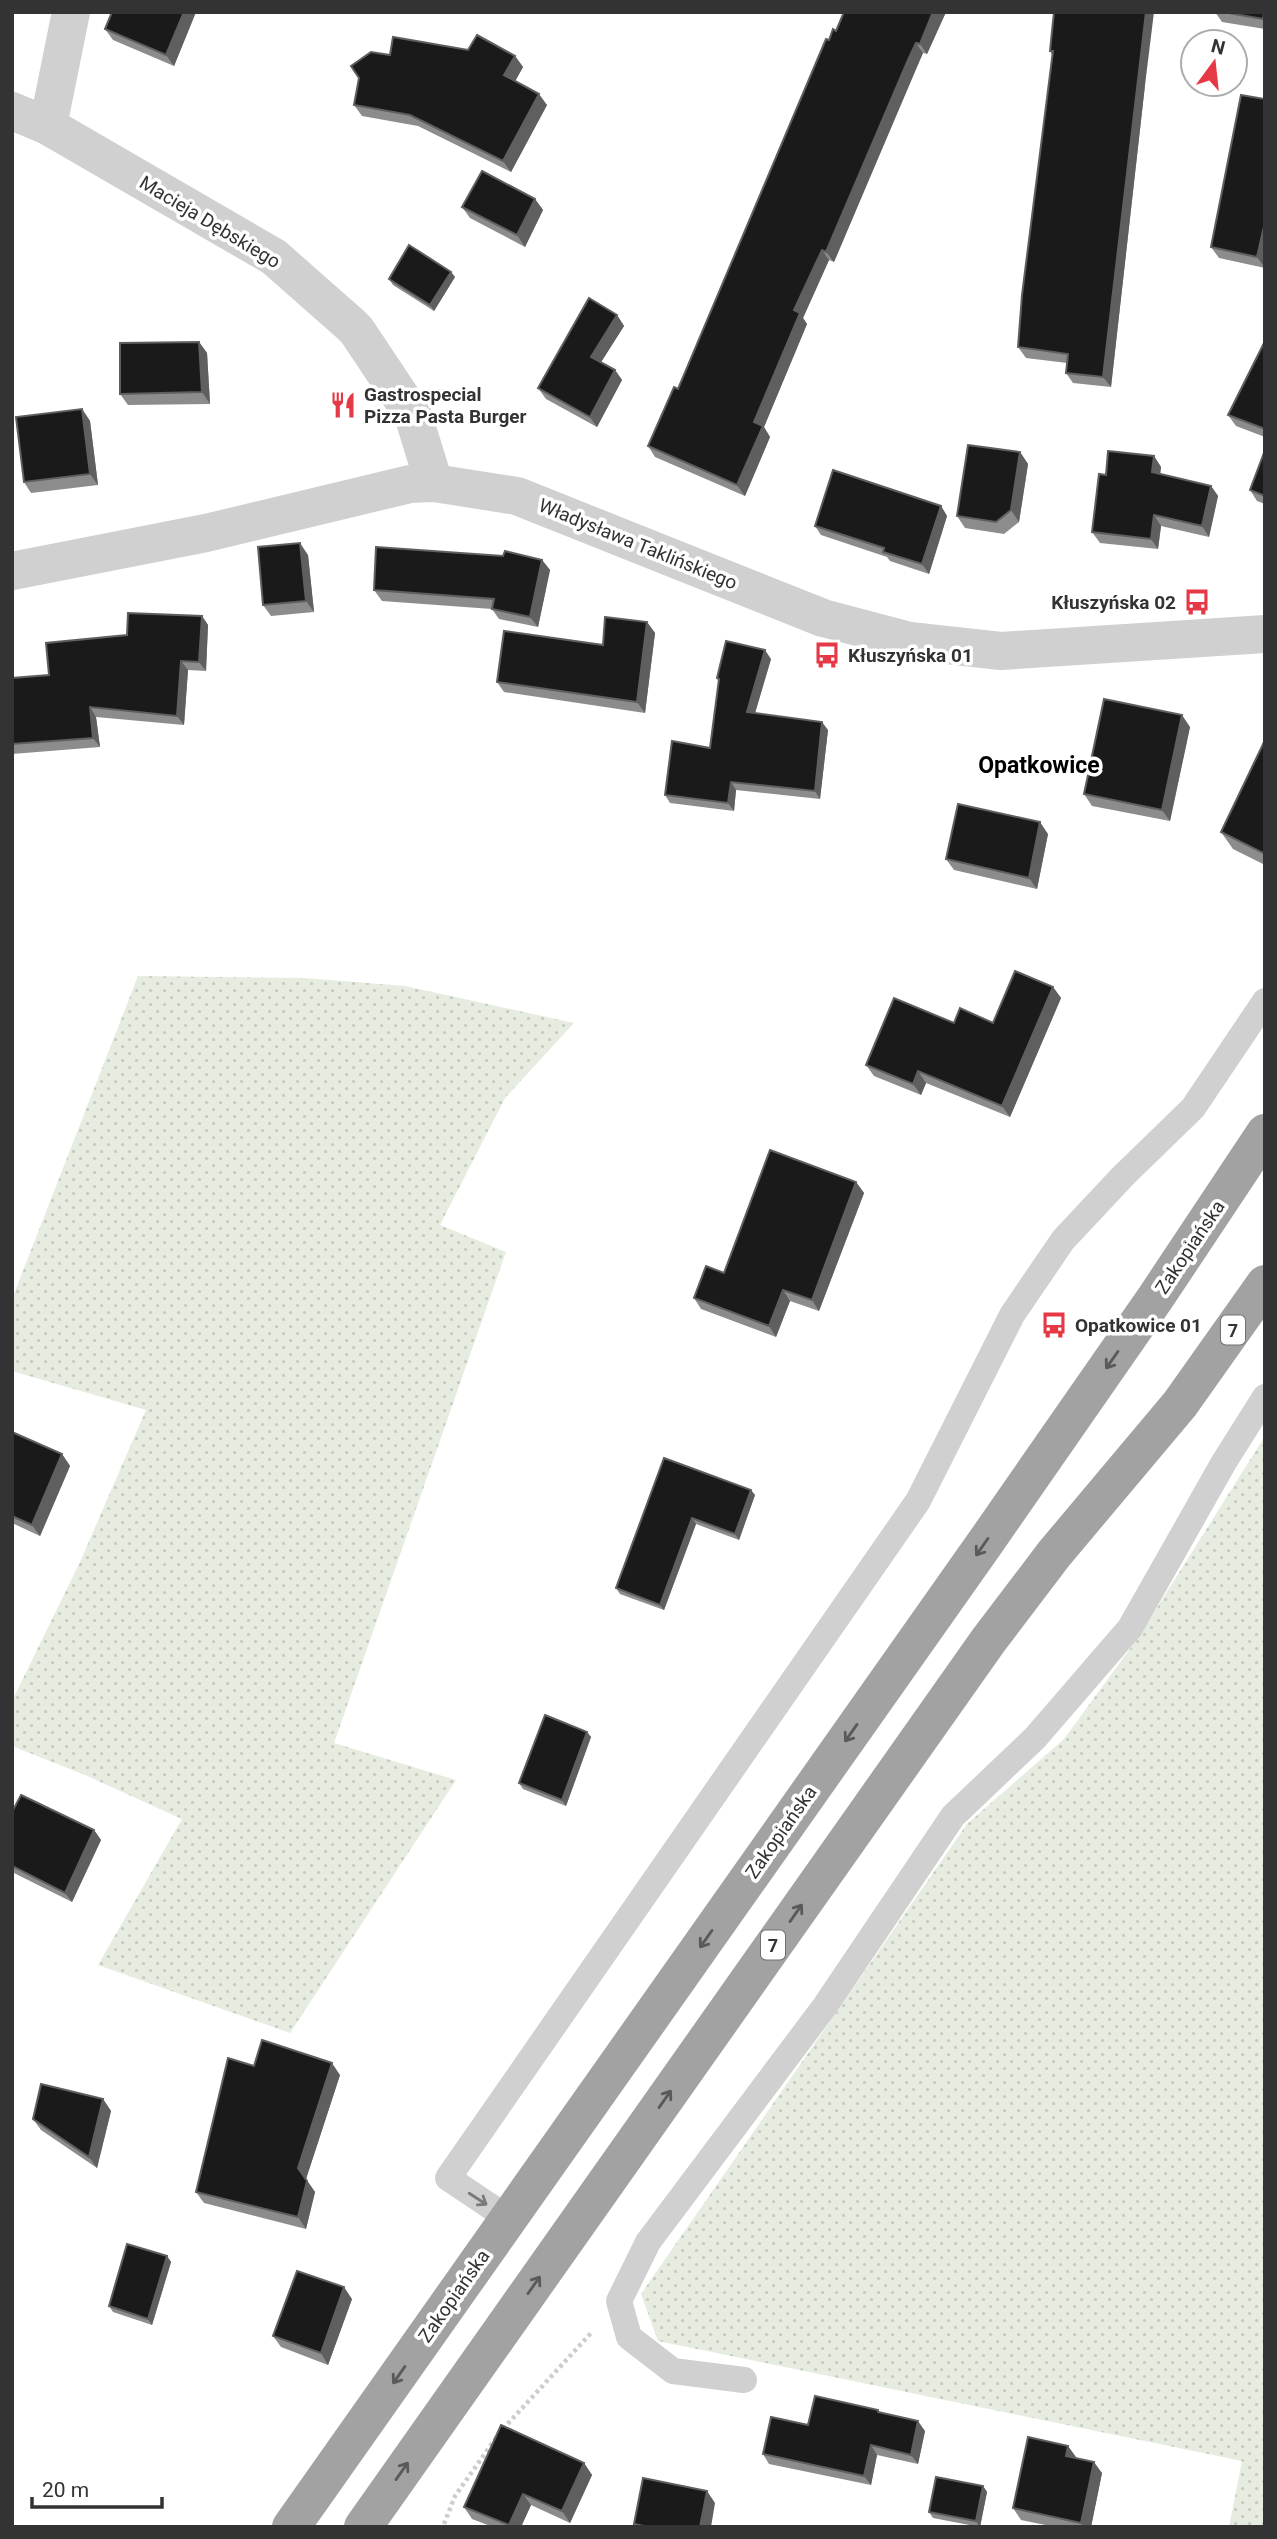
<svg xmlns="http://www.w3.org/2000/svg" width="1277" height="2539" viewBox="0 0 1277 2539" font-family="Roboto,sans-serif">
  <defs>
    <pattern id="grass-dots" width="8" height="8" patternUnits="userSpaceOnUse" patternTransform="scale(1.75)"><rect width="8" height="8" fill="#e6ecdf"/><path d="M2 2h.1M6 6h.1" fill="none" stroke="#c6cbc0" stroke-width="1.8" stroke-linecap="round"/></pattern>
  </defs>
  <rect width="100%" height="100%" fill="#fff"/>
  <!-- grass -->
  <g fill="url(#grass-dots)">
    <polygon points="138,976 304,978 405,986 574,1023 505,1098 440,1225 506,1252 334,1743 456,1780 290,2033 98,1965 182,1819 85,1775 12,1746 12,1701 80,1562 146,1410 12,1371 12,1299"/>
    <polygon points="1265,1436 1265,2527 1229,2527 1242,2461 658,2341 641,2294 967,1824 1064,1739 1138,1638"/>
  </g>
  <g fill="none" stroke-linecap="round" stroke-linejoin="round">
    <!-- path -->
    <g stroke="#cdcdcd" stroke-width="4.5" stroke-dasharray="3.5 3.5" stroke-linecap="butt">
      <polyline points="503,2429 592,2332"/>
      <polyline points="444,2524 455,2496 498,2435"/>
    </g>
    <!-- service -->
    <g stroke="#d0d0d0" stroke-width="26">
      <polyline points="509,2219 448,2178 918,1501 1012,1315 1063,1240 1123,1176 1193,1108 1265,1001"/>
      <polyline points="744,2380 673,2371 629,2337 619,2301 648,2242 825,2006 953,1816 1035,1738 1130,1628 1224,1462 1265,1397"/>
    </g>
    <!-- minor -->
    <g stroke="#d0d0d0" stroke-width="38">
      <polyline points="12,111 48,126 274,257 350,324 357,331 413,415 434,483"/>
      <polyline points="48,126 71,12"/>
    </g>
    <!-- tertiary -->
    <polyline stroke="#d0d0d0" stroke-width="38" points="12,571 206,533 410,484 434,483 517,496 823,618 910,641 1001,651 1265,634"/>
    <!-- trunk -->
    <g stroke="#a2a2a2" stroke-width="38">
      <polyline points="291,2527 985,1543 1156,1297 1265,1133"/>
      <polyline points="363,2527 988,1641 1054,1554 1180,1404 1265,1284"/>
    </g>
  </g>
  <!-- wall -->
  <g fill="#8c8c8c">
    <polygon points="112,12 196,12 174,66 113,40 105,29"/>
    <polygon points="844,12 946,12 927,54 923,53 915,70 834,262 829,260 803,318 807,324 764,427 770,437 745,496 655,457 648,446 678,389 829,40 836,31"/>
    <polygon points="1054,12 1145,85 1111,387 1073,383 1066,373 1067,363 1026,358 1018,347 1052,55 1050,51"/>
    <polygon points="1215,12 1265,12 1265,29 1222,22"/>
    <polygon points="468,50 515,56 523,67 515,81 547,105 511,172 418,126 362,116 354,105 390,55"/>
    <polygon points="1265,99 1265,268 1219,258 1211,247"/>
    <polygon points="535,199 543,210 525,247 470,218 462,207"/>
    <polygon points="451,272 455,277 434,311 393,285 389,279"/>
    <polygon points="617,315 624,326 601,362 615,370 622,380 597,427 546,399 538,388"/>
    <polygon points="1265,341 1265,437 1236,426 1228,415"/>
    <polygon points="199,342 207,353 210,404 128,405 120,394"/>
    <polygon points="82,409 90,421 98,485 31,493 24,482"/>
    <polygon points="1265,450 1265,504 1257,501 1250,490"/>
    <polygon points="1020,452 1028,464 1019,522 1004,534 965,528 957,516"/>
    <polygon points="1154,456 1161,467 1160,474 1211,486 1218,496 1209,537 1161,526 1158,549 1100,543 1092,532 1106,475"/>
    <polygon points="941,506 947,516 929,574 890,561 887,557 821,535 815,526"/>
    <polygon points="308,555 314,612 271,616 263,605"/>
    <polygon points="542,560 550,570 538,627 499,619 492,609 382,601 374,590"/>
    <polygon points="202,616 208,625 206,671 188,670 184,725 96,717 100,747 12,754 12,678 49,675 127,635"/>
    <polygon points="647,622 655,633 645,713 504,692 497,682 603,645"/>
    <polygon points="771,659 755,713 828,730 820,799 736,790 734,811 670,803 665,795 710,748 719,682 717,678"/>
    <polygon points="1190,727 1170,821 1092,806 1084,794"/>
    <polygon points="1265,740 1265,865 1233,849 1221,832"/>
    <polygon points="1048,834 1037,889 954,870 946,859"/>
    <polygon points="1053,987 1061,998 1010,1117 926,1083 921,1095 874,1076 866,1065 954,1023 993,1023"/>
    <polygon points="856,1182 864,1193 819,1311 790,1301 776,1337 701,1309 694,1298 724,1273"/>
    <polygon points="12,1432 62,1454 70,1466 40,1536 12,1523"/>
    <polygon points="664,1458 755,1495 739,1540 696,1524 664,1610 620,1594 616,1588"/>
    <polygon points="587,1732 591,1737 566,1806 523,1789 519,1783"/>
    <polygon points="12,1812 94,1830 101,1840 72,1902 12,1872"/>
    <polygon points="254,2066 340,2075 306,2179 315,2192 306,2229 204,2203 196,2192"/>
    <polygon points="103,2099 111,2111 97,2168 41,2130 33,2119"/>
    <polygon points="167,2256 171,2262 152,2325 113,2312 109,2306"/>
    <polygon points="352,2299 328,2365 281,2347 273,2336"/>
    <polygon points="878,2410 880,2413 925,2431 918,2464 877,2455 871,2485 769,2464 763,2454 808,2425"/>
    <polygon points="1068,2446 1076,2458 1102,2473 1091,2527 1055,2527 1021,2520 1013,2508"/>
    <polygon points="584,2463 592,2475 570,2523 531,2505 521,2527 493,2527 472,2519 464,2507"/>
    <polygon points="983,2486 987,2492 980,2527 933,2518 929,2512"/>
  </g>
  <!-- shaded-wall -->
  <g fill="#5f5f5f">
    <polygon points="184,12 196,12 174,66 166,55"/>
    <polygon points="933,12 946,12 927,54 920,44"/>
    <polygon points="1146,12 1154,12 1145,85 1111,387 1103,377"/>
    <polygon points="916,43 923,53 834,262 826,252"/>
    <polygon points="515,56 523,67 512,87 504,75"/>
    <polygon points="539,94 547,105 511,172 503,161"/>
    <polygon points="535,199 543,210 525,247 517,235"/>
    <polygon points="1265,222 1265,268 1257,257"/>
    <polygon points="822,250 829,260 803,318 807,324 764,427 770,437 745,496 737,485 754,422 794,310"/>
    <polygon points="451,272 455,277 434,311 430,305"/>
    <polygon points="617,315 624,326 598,367 591,357"/>
    <polygon points="199,342 207,353 210,404 202,392"/>
    <polygon points="615,370 622,380 597,427 590,417"/>
    <polygon points="82,409 90,421 98,485 90,474"/>
    <polygon points="1020,452 1028,464 1019,522 1011,510"/>
    <polygon points="1154,456 1161,467 1159,483 1152,472"/>
    <polygon points="1211,486 1218,496 1209,537 1202,526"/>
    <polygon points="941,506 947,516 929,574 922,564"/>
    <polygon points="1154,515 1161,526 1158,549 1151,539"/>
    <polygon points="300,543 308,555 314,612 306,601"/>
    <polygon points="542,560 550,570 538,627 530,617"/>
    <polygon points="202,616 208,625 206,671 199,662"/>
    <polygon points="647,622 655,633 645,713 637,702"/>
    <polygon points="765,650 771,659 753,720 747,712"/>
    <polygon points="181,661 188,670 184,725 177,716"/>
    <polygon points="90,707 96,717 100,747 93,738"/>
    <polygon points="1182,715 1190,727 1170,821 1162,810"/>
    <polygon points="822,722 828,730 820,799 815,791"/>
    <polygon points="731,782 736,790 734,811 728,803"/>
    <polygon points="1040,822 1048,834 1037,889 1029,878"/>
    <polygon points="1053,987 1061,998 1010,1117 1002,1106"/>
    <polygon points="918,1071 926,1083 921,1095 913,1084"/>
    <polygon points="856,1182 864,1193 819,1311 812,1300"/>
    <polygon points="783,1290 790,1301 776,1337 769,1326"/>
    <polygon points="62,1454 70,1466 40,1536 32,1525"/>
    <polygon points="751,1490 755,1495 739,1540 735,1534"/>
    <polygon points="692,1518 696,1524 664,1610 660,1605"/>
    <polygon points="587,1732 591,1737 566,1806 562,1800"/>
    <polygon points="94,1830 101,1840 72,1902 65,1893"/>
    <polygon points="332,2063 340,2075 306,2179 315,2192 306,2229 298,2217 298,2168"/>
    <polygon points="103,2099 111,2111 97,2168 89,2157"/>
    <polygon points="167,2256 171,2262 152,2325 148,2319"/>
    <polygon points="344,2287 352,2299 328,2365 321,2353"/>
    <polygon points="918,2421 925,2431 918,2464 911,2455"/>
    <polygon points="871,2445 877,2455 871,2485 864,2476"/>
    <polygon points="1068,2446 1076,2457 1074,2467 1066,2456"/>
    <polygon points="1094,2462 1102,2473 1091,2527 1084,2527 1081,2523"/>
    <polygon points="584,2463 592,2475 570,2523 562,2511"/>
    <polygon points="983,2486 987,2492 980,2527 976,2521"/>
    <polygon points="707,2491 715,2503 711,2527 700,2527"/>
    <polygon points="523,2494 531,2505 521,2527 510,2527 509,2525"/>
  </g>
  <!-- building -->
  <g fill="#1a1a1a" stroke="#5f5f5f" stroke-width="2">
    <polygon points="112,12 184,12 166,55 105,29"/>
    <polygon points="844,12 933,12 920,44 916,43 908,60 826,252 822,250 794,310 800,313 754,422 763,426 737,485 648,446 674,387 678,389 826,39 829,40 833,29 836,31"/>
    <polygon points="1054,12 1146,12 1103,377 1066,373 1068,354 1018,347 1022,295 1053,51 1050,51"/>
    <polygon points="1223,12 1264,12 1263,19"/>
    <polygon points="477,35 515,56 504,75 539,94 503,161 410,115 354,105 359,78 351,66 371,52 390,55 393,37 468,50"/>
    <polygon points="1241,95 1265,99 1265,222 1257,257 1211,247"/>
    <polygon points="482,171 535,199 517,235 462,207"/>
    <polygon points="409,245 451,272 430,305 389,279"/>
    <polygon points="589,298 617,315 591,357 615,370 590,417 538,388"/>
    <polygon points="1265,341 1265,429 1228,415"/>
    <polygon points="199,342 202,392 120,394 120,343"/>
    <polygon points="82,409 90,474 24,482 16,417"/>
    <polygon points="968,445 1020,452 1011,510 996,522 957,516"/>
    <polygon points="1265,450 1265,496 1250,490"/>
    <polygon points="1108,451 1154,456 1152,472 1211,486 1202,526 1154,515 1151,539 1092,532 1099,474 1106,475"/>
    <polygon points="833,470 941,506 922,564 883,552 884,548 815,526"/>
    <polygon points="300,543 306,601 263,605 258,547"/>
    <polygon points="376,547 503,556 505,551 542,560 530,617 492,609 494,599 374,590"/>
    <polygon points="128,613 202,616 199,662 181,661 177,716 90,707 93,738 12,744 12,678 49,675 46,643 127,635"/>
    <polygon points="605,617 647,622 637,702 497,682 504,631 603,645"/>
    <polygon points="726,641 765,650 747,712 822,722 815,791 731,782 728,803 665,795 672,741 710,748 719,679 717,678"/>
    <polygon points="1104,699 1182,715 1162,810 1084,794"/>
    <polygon points="1265,740 1265,854 1221,832"/>
    <polygon points="958,804 1040,822 1029,878 946,859"/>
    <polygon points="1015,971 1053,987 1002,1106 918,1071 913,1084 866,1065 894,998 954,1023 960,1008 993,1023"/>
    <polygon points="770,1150 856,1182 812,1300 783,1290 769,1326 694,1298 706,1266 724,1273"/>
    <polygon points="12,1432 62,1454 32,1525 12,1516"/>
    <polygon points="664,1458 751,1490 735,1534 692,1518 660,1605 616,1588"/>
    <polygon points="545,1715 587,1732 562,1800 519,1783"/>
    <polygon points="21,1795 94,1830 65,1893 12,1866 12,1812"/>
    <polygon points="262,2040 332,2063 298,2168 307,2181 298,2217 196,2192 228,2058 254,2066"/>
    <polygon points="41,2084 103,2099 89,2157 33,2119"/>
    <polygon points="127,2244 167,2256 148,2319 109,2306"/>
    <polygon points="297,2271 344,2287 321,2353 273,2336"/>
    <polygon points="815,2396 878,2410 878,2412 918,2421 911,2455 871,2445 864,2476 763,2454 771,2417 808,2425"/>
    <polygon points="501,2425 584,2463 562,2511 523,2494 509,2525 464,2507"/>
    <polygon points="1028,2437 1068,2446 1066,2456 1094,2462 1081,2523 1013,2508"/>
    <polygon points="936,2477 983,2486 976,2521 929,2512"/>
    <polygon points="643,2478 707,2491 700,2527 649,2527 634,2524"/>
  </g>
  <!-- one-way arrows -->
  <defs><path id="oneway-shaft" d="M-6 0H5M1.5-3L5.5 0L1.5 3" fill="none" stroke-width="1.6" stroke-linecap="round" stroke-linejoin="round" transform="scale(1.75)"/></defs>
  <g stroke="#5a5a5a">
    <use href="#oneway-shaft" transform="translate(1112 1360) rotate(125)"/>
    <use href="#oneway-shaft" transform="translate(982 1547) rotate(125)"/>
    <use href="#oneway-shaft" transform="translate(851 1733) rotate(125)"/>
    <use href="#oneway-shaft" transform="translate(796 1913) rotate(-55)"/>
    <use href="#oneway-shaft" transform="translate(706 1939) rotate(125)"/>
    <use href="#oneway-shaft" transform="translate(665 2099) rotate(-55)"/>
    <use href="#oneway-shaft" transform="translate(534 2285) rotate(-55)"/>
    <use href="#oneway-shaft" transform="translate(399 2375) rotate(125)"/>
    <use href="#oneway-shaft" transform="translate(402 2471) rotate(-55)"/>
  </g>
  <use stroke="#7a7a7a" href="#oneway-shaft" transform="translate(478 2199) rotate(33)"/>
  <!-- icons -->
  <defs>
    <g id="restaurant-bare" transform="scale(2.1)"><path d="M-5-6h1v4h1v-4h1v4h1v-4h1v5L-1.5 .5V6h-2V.5L-5-1ZM5-6V6H3V1.5H1.5Q1.5-4 5-6Z" fill="#e63946" stroke="#fff" stroke-width="2.5" paint-order="stroke"/></g>
    <g id="bus-bare" transform="scale(2.1)"><path d="M-5-6H5V4H4V6H2V4H-2V6H-4V4H-5ZM-3.5-4V0h7V-4ZM-3.5 1.2v1.5H-2V1.2ZM2 1.2v1.5H3.5V1.2Z" fill="#e63946" stroke="#fff" stroke-width="2.5" paint-order="stroke"/></g>
  </defs>
  <g fill-rule="evenodd">
    <use href="#restaurant-bare" x="343" y="405"/>
    <use href="#bus-bare" x="1197" y="602"/>
    <use href="#bus-bare" x="827" y="655"/>
    <use href="#bus-bare" x="1054" y="1325"/>
  </g>
  <g text-anchor="middle" dominant-baseline="central" stroke-width="7" stroke-linejoin="round" paint-order="stroke">
    <!-- shield labels -->
    <g fill="#fff" stroke="#707070" stroke-width="2">
      <rect x="1221" y="1315.5" width="24" height="29" rx="5"/>
      <rect x="761" y="1930.5" width="24" height="29" rx="5"/>
    </g>
    <g font-size="18" font-weight="bold" fill="#333">
      <text x="1233" y="1330">7</text>
      <text x="773" y="1945">7</text>
    </g>
    <!-- street labels -->
    <g font-size="19" fill="#333" stroke="#fff">
      <text transform="translate(210 222) rotate(31)">Macieja Dębskiego</text>
      <text transform="translate(638 544) rotate(22)">Władysława Taklińskiego</text>
      <text transform="translate(1190 1247) rotate(-56)">Zakopiańska</text>
      <text transform="translate(781 1832) rotate(-55)">Zakopiańska</text>
      <text transform="translate(454 2296) rotate(-55)">Zakopiańska</text>
    </g>
    <!-- poi labels -->
    <g font-size="19" font-weight="bold" fill="#333" stroke="#fff" text-anchor="start">
      <text x="364" y="394">Gastrospecial<tspan x="364" dy="22">Pizza Pasta Burger</tspan></text>
      <text x="1176" y="602" text-anchor="end">Kłuszyńska 02</text>
      <text x="848" y="655">Kłuszyńska 01</text>
      <text x="1075" y="1325">Opatkowice 01</text>
    </g>
    <!-- quarter labels -->
    <g font-size="23" font-weight="bold" fill="#000" stroke="#fff">
      <text x="1039" y="765">Opatkowice</text>
    </g>
  </g>
  <!-- border -->
  <rect width="1277" height="2539" fill="none" stroke="#333333" stroke-width="28"/>
  <!-- north arrow -->
  <g transform="translate(1214 63) rotate(15)"><circle r="33" fill="#ffffff" stroke="#adadad" stroke-width="2"/>
  <path d="M0-5L12 26L0 18L-12 26Z" fill="#e63946"/>
  <text y="-10" font-size="19" font-weight="bold" text-anchor="middle" fill="#333333">N</text>
  </g>
  <!-- scale -->
  <path d="M32 2497v10h130v-10" fill="none" stroke="#333333" stroke-width="3.5"/>
  <text x="42" y="2497" font-size="21" fill="#333333" stroke="#ffffff" stroke-width="5" paint-order="stroke">20 m</text>
</svg>
